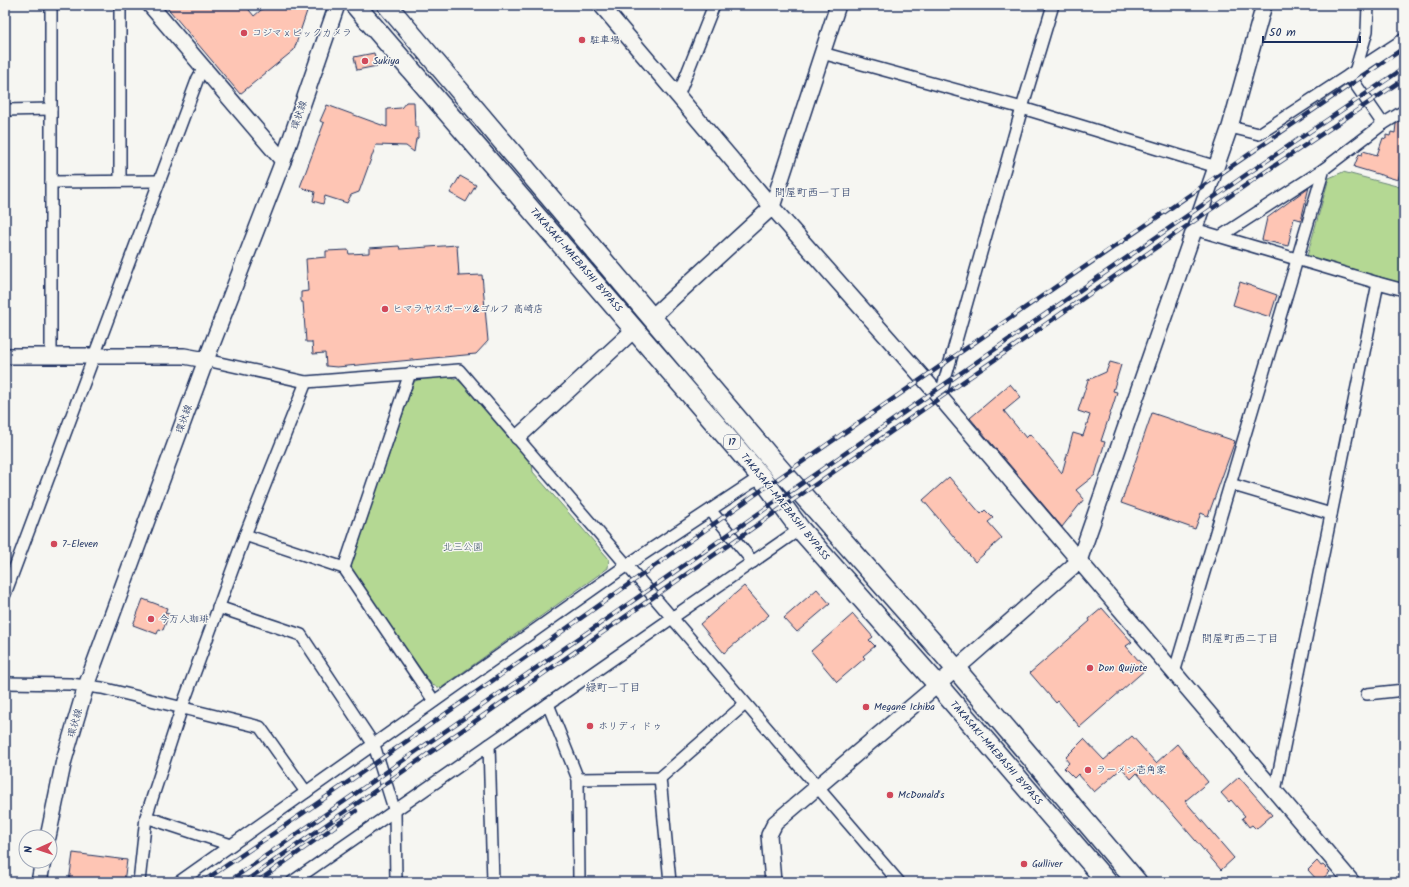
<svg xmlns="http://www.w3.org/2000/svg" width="1409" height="887" viewBox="0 0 1409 887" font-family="Kalam,'Klee One',sans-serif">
  <rect width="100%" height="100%" fill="#f6f6f2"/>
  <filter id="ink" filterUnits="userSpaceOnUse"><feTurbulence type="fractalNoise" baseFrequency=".025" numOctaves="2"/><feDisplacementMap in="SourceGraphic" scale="8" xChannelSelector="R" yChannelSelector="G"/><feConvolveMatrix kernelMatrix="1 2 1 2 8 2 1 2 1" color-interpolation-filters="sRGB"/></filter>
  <g filter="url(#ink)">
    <!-- green -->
    <g fill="#b4d893" stroke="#688478">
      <polygon points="1343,172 1404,188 1404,284 1307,256 1329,178"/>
      <polygon points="449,376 458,380 466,387 532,464 533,472 609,559 608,568 441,688 432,685 352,573 351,564 414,382 420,378"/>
    </g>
    <!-- building -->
    <g fill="#fec5b4" stroke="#1b2f5e">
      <polygon points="165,5 245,5 254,16 267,5 309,5 294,50 240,94"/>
      <polygon points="374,53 377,66 357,70 354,57"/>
      <polygon points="406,102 414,102 415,127 418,127 418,138 416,139 414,152 406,146 376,145 359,192 351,195 347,203 325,196 323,204 313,201 315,192 300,187 324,123 320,121 327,105 387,127 387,109 401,108"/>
      <polygon points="1404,119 1404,143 1400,158 1404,159 1398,180 1354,167 1359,154 1362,155 1363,151 1377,155 1383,138 1386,139 1386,135 1390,136 1391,132 1395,133 1396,124"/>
      <polygon points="460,176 476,185 466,202 450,193"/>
      <polygon points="1309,187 1301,220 1294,218 1288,246 1262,240 1267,218"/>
      <polygon points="457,245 459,276 482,275 488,341 476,354 337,367 326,366 325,353 313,354 312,342 306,342 303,302 301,302 301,292 308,291 306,259 326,257 326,251 348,250 349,254 369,253 369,248 399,246 400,249"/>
      <polygon points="1240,282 1277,295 1270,317 1233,305"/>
      <polygon points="1110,362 1121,365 1113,391 1117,392 1114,402 1101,441 1105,442 1095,475 1076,490 1084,499 1062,527 970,418 1010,384 1021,397 1004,411 1026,438 1030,434 1062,473 1073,433 1083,436 1090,415 1078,411 1088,380 1106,372"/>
      <polygon points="1152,413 1235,441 1208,516 1201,513 1195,529 1121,503"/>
      <polygon points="949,477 981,514 985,510 993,518 988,522 1002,538 975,562 923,500"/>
      <polygon points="744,586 769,615 724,653 700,624"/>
      <polygon points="817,589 830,604 797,632 784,618"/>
      <polygon points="143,599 167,608 165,613 169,614 163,630 159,629 157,634 133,625"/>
      <polygon points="1102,608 1132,642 1126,646 1146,669 1080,727 1058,701 1056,703 1030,673 1090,621 1089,619"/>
      <polygon points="853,614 873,637 869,640 875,646 863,656 865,658 837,682 811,651"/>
      <polygon points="1132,736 1156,763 1177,744 1208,782 1185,801 1234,858 1221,870 1137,773 1131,779 1122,768 1094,792 1078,774 1074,778 1064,768 1069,763 1065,758 1084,739 1104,760"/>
      <polygon points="1239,777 1272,815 1256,829 1252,825 1249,827 1242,818 1245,816 1231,800 1229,802 1221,793"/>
      <polygon points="73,853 127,860 124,882 69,882"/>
      <polygon points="1317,861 1321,866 1323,865 1330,872 1319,882 1308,870"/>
    </g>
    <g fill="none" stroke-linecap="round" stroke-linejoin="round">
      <!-- street casing -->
      <g stroke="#1b2f5e" stroke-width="14">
        <g id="street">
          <polyline points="51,5 51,356"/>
          <polyline points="120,5 120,181"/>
          <polyline points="822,53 1022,108 1217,167"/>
          <polyline points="1355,72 1367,31 1368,5"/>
          <polyline points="1349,75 1383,124"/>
          <polyline points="678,96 714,5"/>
          <polyline points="5,110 51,109"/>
          <polyline points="1230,127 1259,134 1404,39"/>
          <polyline points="51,182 159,181"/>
          <polyline points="1194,229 1378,283 1275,791"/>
          <polyline points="1221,236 1324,169 1383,124 1404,111"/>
          <polyline points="1378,283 1404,290"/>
          <polyline points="206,360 306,382 459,370 899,882"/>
          <polyline points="940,397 1022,108 1053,5"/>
          <polyline points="1230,484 1331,514"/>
          <polyline points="711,511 753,562"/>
          <polyline points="245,535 344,568 434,701"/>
          <polyline points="344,568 410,373"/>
          <polyline points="5,594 198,78 204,68"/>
          <polyline points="218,607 301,635 374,745 395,812 396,882"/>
          <polyline points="1174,673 1324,169"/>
          <polyline points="5,683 70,684 102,688 260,727 306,792"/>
          <polyline points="1367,694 1404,690"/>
          <polyline points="548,704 578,779 579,882"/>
          <polyline points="489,745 493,882"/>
          <polyline points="660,778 670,882"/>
          <polyline points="578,779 660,778 745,704"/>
          <polyline points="146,817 231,845"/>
          <polyline points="139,882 146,817 182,707 245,535 306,382"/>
          <polyline points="179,882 627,565 751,483 762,478"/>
          <polyline points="292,882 800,529"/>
        </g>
      </g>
      <!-- secondary casing -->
      <g stroke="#1b2f5e" stroke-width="18">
        <g id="secondary">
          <polyline points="150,5 283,161"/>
          <polyline points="601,5 772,207 940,397 1352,882"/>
          <polyline points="652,317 772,207 838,5"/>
          <polyline points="5,356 184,356 206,360"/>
          <polyline points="518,437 635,329"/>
          <polyline points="48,837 64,760 86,686 206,360 283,161 337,5"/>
          <polyline points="39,882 43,861"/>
          <polyline points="773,882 769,835 775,823 956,669 1079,561 1230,127 1264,5"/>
        </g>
      </g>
      <!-- highway casing -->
      <g stroke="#1b2f5e" stroke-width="22">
        <g id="highway">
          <polyline points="355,5 762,478 800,529 937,684 1107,882"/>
          <polyline points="387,5 779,468 944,655 1137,882"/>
        </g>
      </g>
      <!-- street -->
      <use href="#street" stroke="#f6f6f2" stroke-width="11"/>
      <!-- secondary -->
      <use href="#secondary" stroke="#f6f6f2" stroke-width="15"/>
      <!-- highway -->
      <use href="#highway" stroke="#f6f6f2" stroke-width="19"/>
      <!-- rail casing -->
      <g stroke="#1b2f5e" stroke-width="4.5">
        <g id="rail">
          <path d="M202 882C389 756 572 624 756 494 971 344 1187 196 1404 48"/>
          <polyline points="228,882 1250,172 1404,68"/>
          <polyline points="244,882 1256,178 1404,79"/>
          <polyline points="257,882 356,811"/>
        </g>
      </g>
      <!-- rail -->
      <use href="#rail" stroke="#f6f6f2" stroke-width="3" stroke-dasharray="9" stroke-linecap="butt"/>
    </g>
  </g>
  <!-- markers -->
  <g fill="#d1495b" stroke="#f6f6f2" stroke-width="1.5">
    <circle cx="244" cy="33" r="4"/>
    <circle cx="582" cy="40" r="4"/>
    <circle cx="365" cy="61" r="4"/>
    <circle cx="385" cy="309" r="4"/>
    <circle cx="54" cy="544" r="4"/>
    <circle cx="151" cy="619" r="4"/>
    <circle cx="1090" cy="668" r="4"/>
    <circle cx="866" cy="707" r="4"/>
    <circle cx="590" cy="726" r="4"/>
    <circle cx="1088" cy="770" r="4"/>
    <circle cx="890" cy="795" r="4"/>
    <circle cx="1024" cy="864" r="4"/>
  </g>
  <g text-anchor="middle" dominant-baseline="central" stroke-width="3" stroke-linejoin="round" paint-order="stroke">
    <!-- shield labels -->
    <rect fill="#f6f6f2" stroke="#5d6b8a" stroke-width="1" x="724" y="435" width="16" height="14" rx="3"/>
    <g font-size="9" font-weight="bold" fill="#1b2f5e">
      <text x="732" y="442">17</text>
    </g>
    <!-- poi labels -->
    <g font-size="10" fill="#1b2f5e" stroke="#f6f6f2" text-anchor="start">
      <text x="252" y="33">コジマｘビックカメラ</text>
      <text x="590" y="40">駐車場</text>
      <text x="373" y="61">Sukiya</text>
      <text x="393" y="309">ヒマラヤスポーツ&amp;ゴルフ 高崎店</text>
      <text x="62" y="544">7-Eleven</text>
      <text x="159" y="619">今万人珈琲</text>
      <text x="1098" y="668">Don Quijote</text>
      <text x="874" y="707">Megane Ichiba</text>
      <text x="598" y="726">ホリディ ドゥ</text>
      <text x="1096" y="770">ラーメン壱角家</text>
      <text x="898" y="795">McDonald's</text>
      <text x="1032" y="864">Gulliver</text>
    </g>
    <!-- street labels -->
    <g font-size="10" fill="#1b2f5e" stroke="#f6f6f2">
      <text transform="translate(299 115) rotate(-71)">環状線</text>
      <text transform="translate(576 260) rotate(49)">TAKASAKI-MAEBASHI BYPASS</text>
      <text transform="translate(184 419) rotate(-70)">環状線</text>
      <text transform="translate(785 507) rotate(51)">TAKASAKI-MAEBASHI BYPASS</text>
      <text transform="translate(75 723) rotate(-74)">環状線</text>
      <text transform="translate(996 753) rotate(49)">TAKASAKI-MAEBASHI BYPASS</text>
    </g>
    <!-- park labels -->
    <g font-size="10" fill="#41596b" stroke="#f6f6f2">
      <text x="463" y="547">北三公園</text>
    </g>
    <!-- neighbourhood labels -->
    <g font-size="11" fill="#1b2f5e" stroke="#f6f6f2">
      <text x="813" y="193">問屋町西一丁目</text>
      <text x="1240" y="639">問屋町西二丁目</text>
      <text x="613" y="688">緑町一丁目</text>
    </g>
  </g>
  <!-- margin -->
  <rect width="1409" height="887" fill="none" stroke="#f6f6f2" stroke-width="20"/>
  <rect x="10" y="10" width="1389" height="867" fill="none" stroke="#1b2f5e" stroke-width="1.5" filter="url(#ink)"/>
  <!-- north arrow -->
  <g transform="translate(38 849) rotate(267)"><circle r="19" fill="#f6f6f2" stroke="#9ea6b7"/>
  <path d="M0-3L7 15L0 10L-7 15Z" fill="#d1495b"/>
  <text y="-6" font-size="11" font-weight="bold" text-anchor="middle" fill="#1b2f5e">N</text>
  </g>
  <!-- scale -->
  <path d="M1263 36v6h97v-6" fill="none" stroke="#1b2f5e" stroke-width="2"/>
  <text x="1269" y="36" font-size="12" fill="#1b2f5e" stroke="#f6f6f2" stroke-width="3" paint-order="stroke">50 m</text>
</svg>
